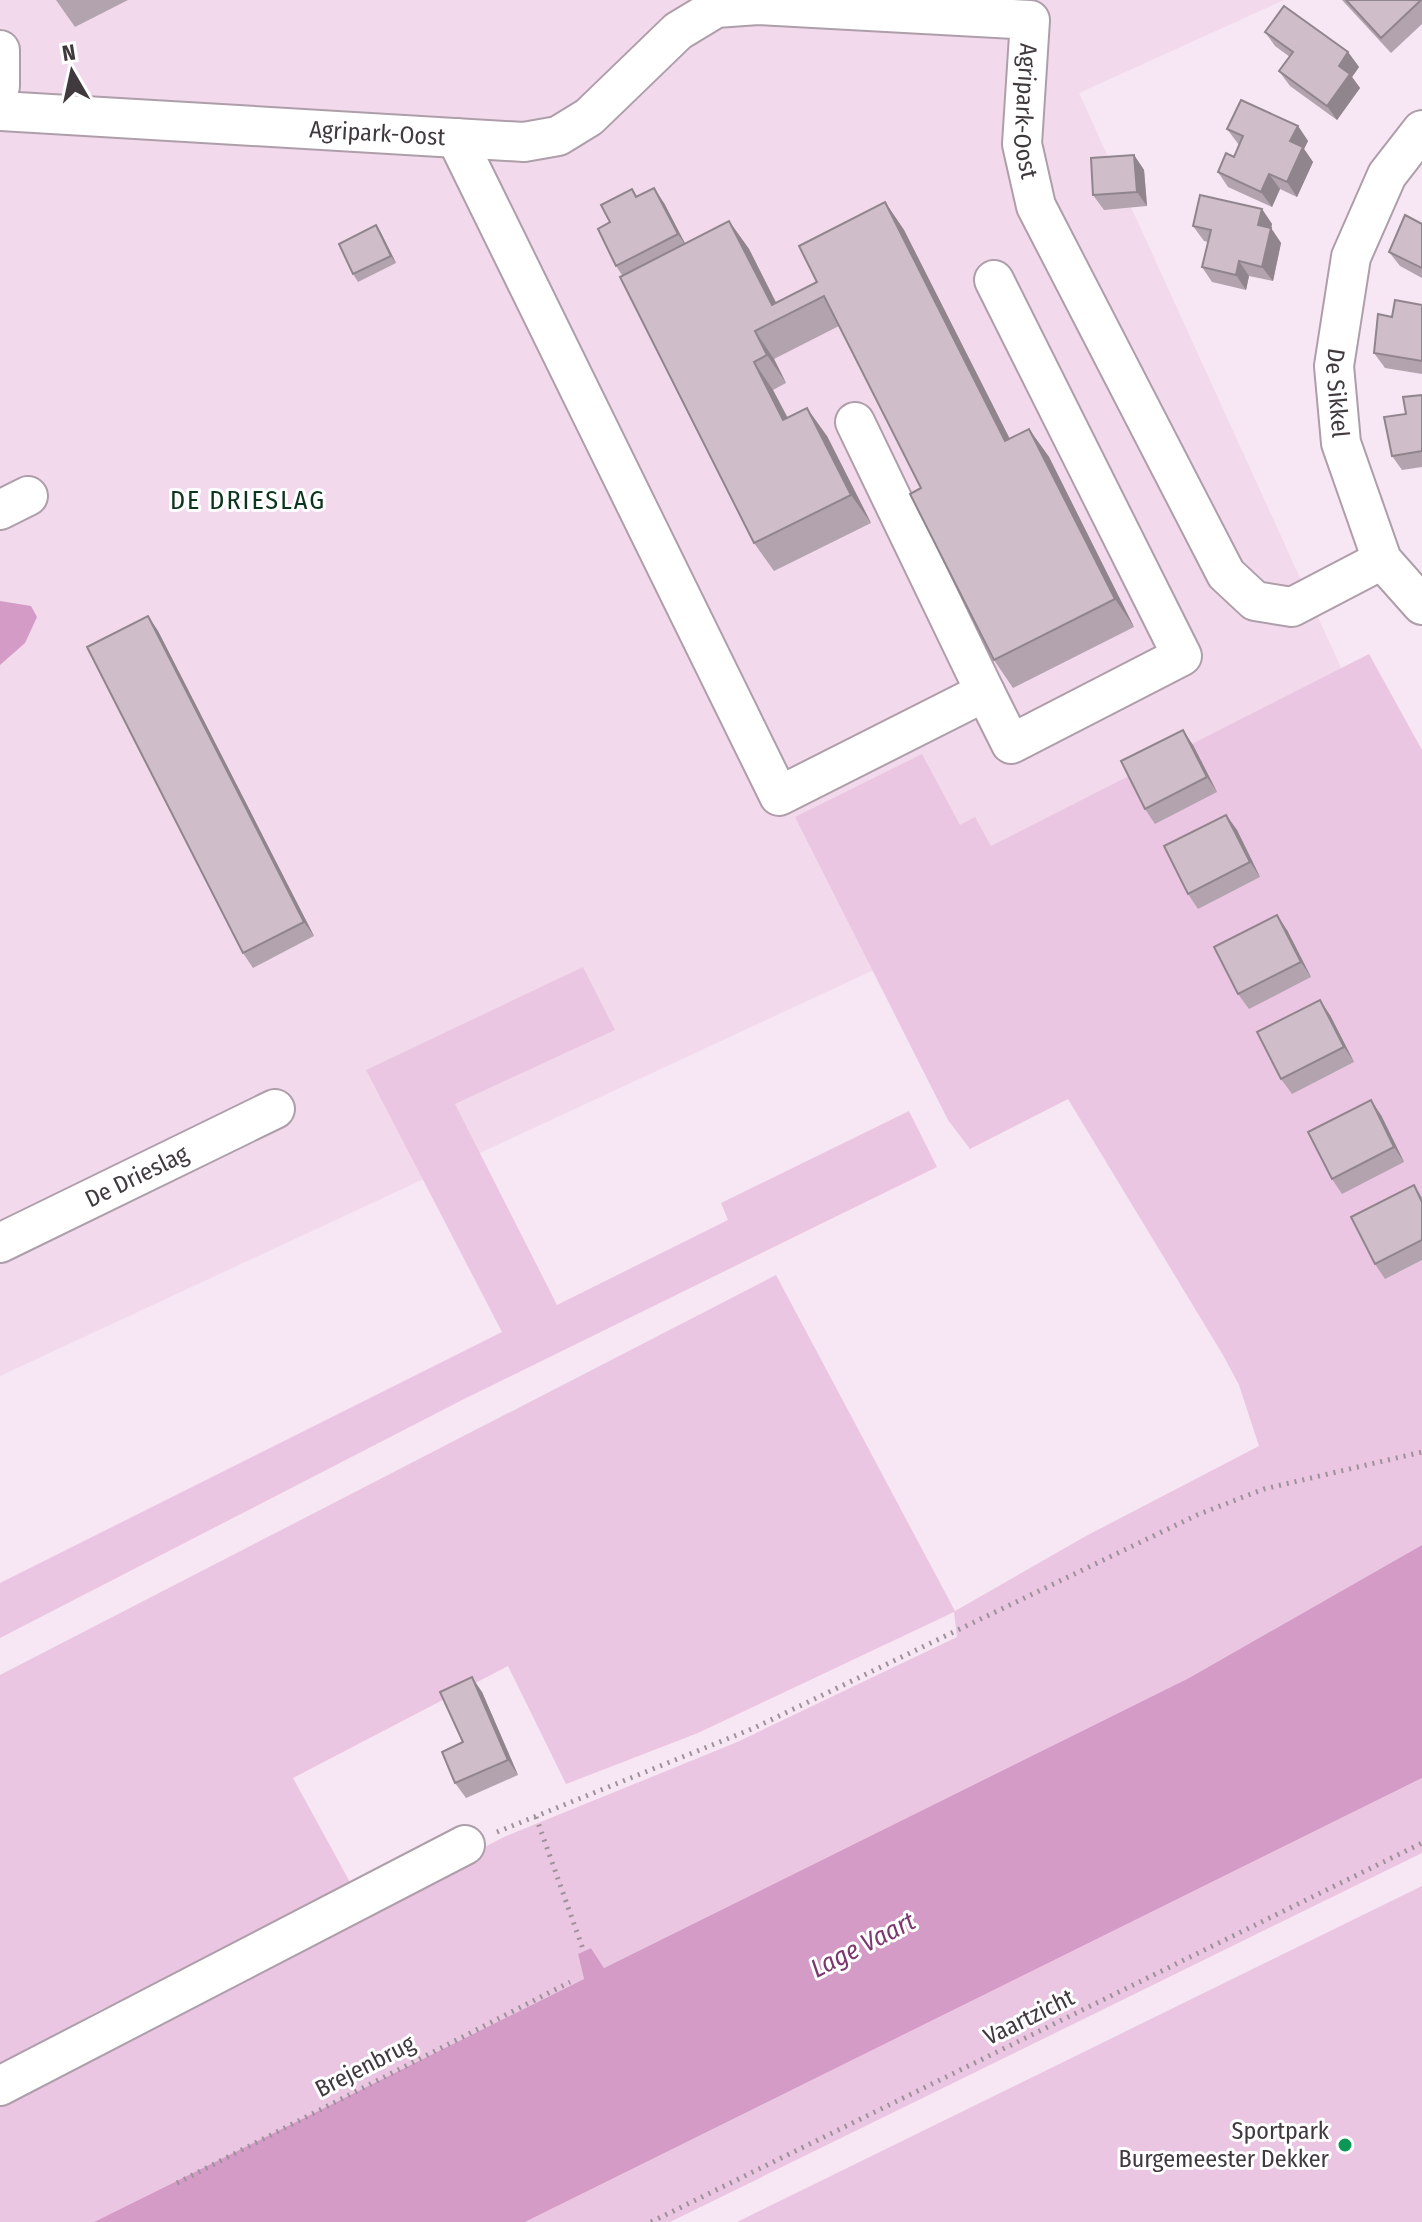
<svg xmlns="http://www.w3.org/2000/svg" width="1422" height="2222" viewBox="0 0 1422 2222" font-family="'Fira Sans Condensed',sans-serif">
  <rect width="100%" height="100%" fill="#f7e6f3"/>
  <!-- built -->
  <polygon fill="#f2daec" points="0,0 1284,0 1079,93 1373,738 0,1376"/>
  <!-- green -->
  <g fill="#ebc6e2">
    <polygon points="1369,654 1422,750 1422,1545 1189,1678 604,1968 591,1948 578,1954 584,1979 94,2222 0,2222 0,2096 504,1837 735,1743 957,1637 954,1612 698,1733 566,1784 508,1666 293,1778 351,1884 256,1938 100,2010 0,2067 0,1675 776,1275 955,1611 1086,1536 1259,1446 1239,1385 1223,1355 1068,1099 970,1149 948,1120 795,817 922,754 960,825 975,817 991,846"/>
    <polygon points="583,967 615,1030 455,1104 557,1305 728,1220 721,1203 909,1111 937,1167 464,1399 0,1638 0,1583 502,1332 366,1070"/>
    <polygon points="1422,1778 1422,1853 670,2222 525,2222"/>
    <polygon points="1422,1886 1422,2222 737,2222"/>
  </g>
  <!-- water -->
  <g fill="#d39bc6">
    <polygon points="0,601 31,606 37,617 25,643 0,665"/>
    <polygon points="1422,1545 1422,1778 525,2222 94,2222 584,1979 578,1954 591,1948 604,1968 1189,1678"/>
  </g>
  <g fill="none" stroke-linecap="round" stroke-linejoin="round">
    <!-- minor casing -->
    <g stroke="#ae9eaa" stroke-width="42">
      <g id="minor">
        <polyline points="0,50 0,86"/>
        <path id="s1" d="M0 111 524 142 558 136 589 117 678 31 716 8 758 5 1030 20 1022 144 1036 206 1226 574 1255 601 1292 607 1382 560"/>
        <path id="s2" d="M1422 130 1387 175 1351 257 1334 366 1341 443 1382 560 1422 605"/>
        <polyline points="456,138 779,796 985,692 855,422"/>
        <polyline points="0,510 28,496"/>
        <polyline points="985,692 1011,744 1182,656 994,280"/>
        <path id="s3" d="M0 1243 275 1109"/>
        <polyline points="0,2086 465,1845"/>
      </g>
    </g>
    <!-- path -->
    <g stroke="#9d919a" stroke-width="5" stroke-dasharray="2 6" stroke-linecap="butt">
      <polyline points="536,1817 584,1952"/>
      <polyline points="497,1832 754,1728 1197,1515 1264,1489 1422,1452"/>
      <polyline points="177,2183 570,1982"/>
      <polyline points="651,2222 1422,1843"/>
    </g>
    <!-- minor -->
    <use href="#minor" stroke="#fff" stroke-width="38"/>
  </g>
  <!-- wall -->
  <g fill="#b2a3ae">
    <polygon points="56,0 128,0 75,27"/>
    <polygon points="1342,0 1422,0 1422,24 1391,53"/>
    <polygon points="1265,32 1348,52 1359,67 1352,77 1360,88 1337,120 1290,86 1279,71 1290,57 1275,46"/>
    <polygon points="1298,126 1308,141 1304,149 1313,162 1297,197 1280,189 1272,207 1228,187 1218,172 1234,157 1239,145 1227,129"/>
    <polygon points="1134,155 1144,170 1147,206 1104,210 1093,195"/>
    <polygon points="632,189 637,196 664,203 685,244 729,221 749,249 776,302 817,282 885,202 904,230 1010,439 1029,429 1049,457 1134,627 1013,688 994,660 921,488 839,326 774,359 786,383 773,390 788,418 827,436 871,523 774,571 754,543 622,275 616,266 610,222"/>
    <polygon points="1262,209 1272,224 1271,228 1281,243 1273,281 1249,276 1246,290 1212,282 1202,267 1208,242 1204,241 1193,226"/>
    <polygon points="1422,224 1422,278 1400,266 1389,252"/>
    <polygon points="376,225 381,233 396,263 358,282 353,274"/>
    <polygon points="1422,305 1422,374 1385,368 1374,353 1392,317"/>
    <polygon points="1422,395 1422,467 1402,470 1392,456 1406,414"/>
    <polygon points="148,616 158,631 314,936 253,968 243,953"/>
    <polygon points="1193,745 1217,792 1155,824 1145,809"/>
    <polygon points="1226,815 1237,830 1260,877 1198,909 1188,894"/>
    <polygon points="1287,930 1311,977 1249,1009 1238,994"/>
    <polygon points="1330,1015 1354,1062 1292,1094 1281,1079"/>
    <polygon points="1381,1115 1404,1162 1342,1194 1332,1179"/>
    <polygon points="1414,1185 1422,1197 1422,1260 1385,1279 1375,1264"/>
    <polygon points="482,1692 518,1775 466,1798 455,1783 463,1742"/>
  </g>
  <!-- shaded-wall -->
  <g fill="#91858d">
    <polygon points="1348,52 1359,67 1352,77 1360,88 1337,120 1327,106 1339,66"/>
    <polygon points="1298,126 1308,141 1304,149 1313,162 1297,197 1287,182 1290,141"/>
    <polygon points="1134,155 1144,170 1147,206 1137,192"/>
    <polygon points="1269,174 1280,189 1272,207 1261,192"/>
    <polygon points="654,188 664,203 688,249 678,234"/>
    <polygon points="885,202 904,230 1025,469 1005,441"/>
    <polygon points="1262,209 1272,224 1271,228 1281,243 1273,281 1262,267 1258,225"/>
    <polygon points="729,221 749,249 783,317 772,305"/>
    <polygon points="376,225 381,233 396,263 391,256"/>
    <polygon points="1239,261 1249,276 1246,290 1236,275"/>
    <polygon points="755,331 774,359 786,383 767,355"/>
    <polygon points="754,362 773,390 803,448 783,420"/>
    <polygon points="807,408 827,436 871,523 851,495"/>
    <polygon points="1029,429 1049,457 1134,627 1115,599"/>
    <polygon points="148,616 158,631 314,936 304,922"/>
    <polygon points="1183,730 1193,745 1217,792 1207,777"/>
    <polygon points="1226,815 1237,830 1260,877 1250,862"/>
    <polygon points="1277,915 1287,930 1311,977 1301,962"/>
    <polygon points="1320,1000 1330,1015 1354,1062 1344,1047"/>
    <polygon points="1371,1100 1381,1115 1404,1162 1394,1147"/>
    <polygon points="472,1677 482,1692 518,1775 508,1760"/>
  </g>
  <!-- building -->
  <g fill="#cfbeca" stroke="#91858d" stroke-width="2">
    <polygon points="1346,0 1421,0 1381,38"/>
    <polygon points="1284,6 1348,52 1339,66 1350,74 1327,106 1279,71 1293,52 1265,32"/>
    <polygon points="1241,100 1298,126 1290,141 1303,147 1287,182 1269,174 1261,192 1218,172 1226,153 1234,157 1243,136 1227,129"/>
    <polygon points="1134,155 1137,192 1093,195 1091,158"/>
    <polygon points="654,188 678,234 616,266 598,229 610,222 601,205 632,189 636,197"/>
    <polygon points="1200,195 1262,209 1258,225 1271,228 1262,267 1239,261 1236,275 1202,267 1211,230 1193,226"/>
    <polygon points="885,202 1005,441 1029,429 1115,599 994,660 910,494 921,488 824,296 755,331 767,355 754,362 783,420 807,408 851,495 754,543 620,277 729,221 772,305 817,282 799,246"/>
    <polygon points="1405,215 1422,224 1422,268 1389,252"/>
    <polygon points="376,225 391,256 353,274 339,244"/>
    <polygon points="1395,300 1422,305 1422,361 1374,353 1378,314 1392,317"/>
    <polygon points="1422,395 1422,451 1392,456 1384,417 1406,414 1403,397"/>
    <polygon points="148,616 304,922 243,953 87,647"/>
    <polygon points="1183,730 1207,777 1145,809 1121,761"/>
    <polygon points="1226,815 1250,862 1188,894 1164,846"/>
    <polygon points="1277,915 1301,962 1238,994 1214,947"/>
    <polygon points="1320,1000 1344,1047 1281,1079 1257,1032"/>
    <polygon points="1371,1100 1394,1147 1332,1179 1308,1132"/>
    <polygon points="1414,1185 1422,1202 1422,1240 1375,1264 1351,1217"/>
    <polygon points="472,1677 508,1760 455,1783 442,1752 463,1742 440,1692"/>
  </g>
  <!-- markers -->
  <circle fill="#0d9757" stroke="#fff" stroke-width="3" cx="1345" cy="2145" r="8"/>
  <g text-anchor="middle" dominant-baseline="central" stroke-width="6" stroke-linejoin="round" paint-order="stroke">
    <!-- street labels -->
    <g font-size="24" fill="#40393e" stroke="#fff">
      <text stroke="none"><textPath href="#s1" startOffset="1170">Agripark-Oost</textPath></text>
      <text stroke="none"><textPath href="#s1" startOffset="378">Agripark-Oost</textPath></text>
      <text stroke="none"><textPath href="#s2" startOffset="284">De Sikkel</textPath></text>
      <text stroke="none"><textPath href="#s3" startOffset="152">De Drieslag</textPath></text>
      <text transform="translate(1029 2017) rotate(-26)">Vaartzicht</text>
      <text transform="translate(365 2066) rotate(-27)">Brejenbrug</text>
    </g>
    <!-- poi labels -->
    <g font-size="24" fill="#40393e" stroke="#fff" text-anchor="end">
      <text x="1329" y="2131">Sportpark<tspan x="1329" dy="28">Burgemeester Dekker</tspan></text>
    </g>
    <!-- neighbourhood labels -->
    <g font-size="26" letter-spacing="2" fill="#0d341e" stroke="#fff">
      <text x="248" y="500">DE DRIESLAG</text>
    </g>
    <!-- water labels -->
    <g font-size="26" font-style="italic" fill="#7b386f" stroke="#fff">
      <text transform="translate(863 1945) rotate(-27)">Lage Vaart</text>
    </g>
  </g>
  <!-- north arrow -->
  <g transform="translate(72 72) rotate(351)" stroke="#ffffff" stroke-width="6" paint-order="stroke">
  <path d="M0-6L14 30L0 20L-14 30Z" fill="#40393e"/>
  <text y="-12" font-size="22" font-weight="bold" text-anchor="middle" fill="#40393e">N</text>
  </g>
</svg>
